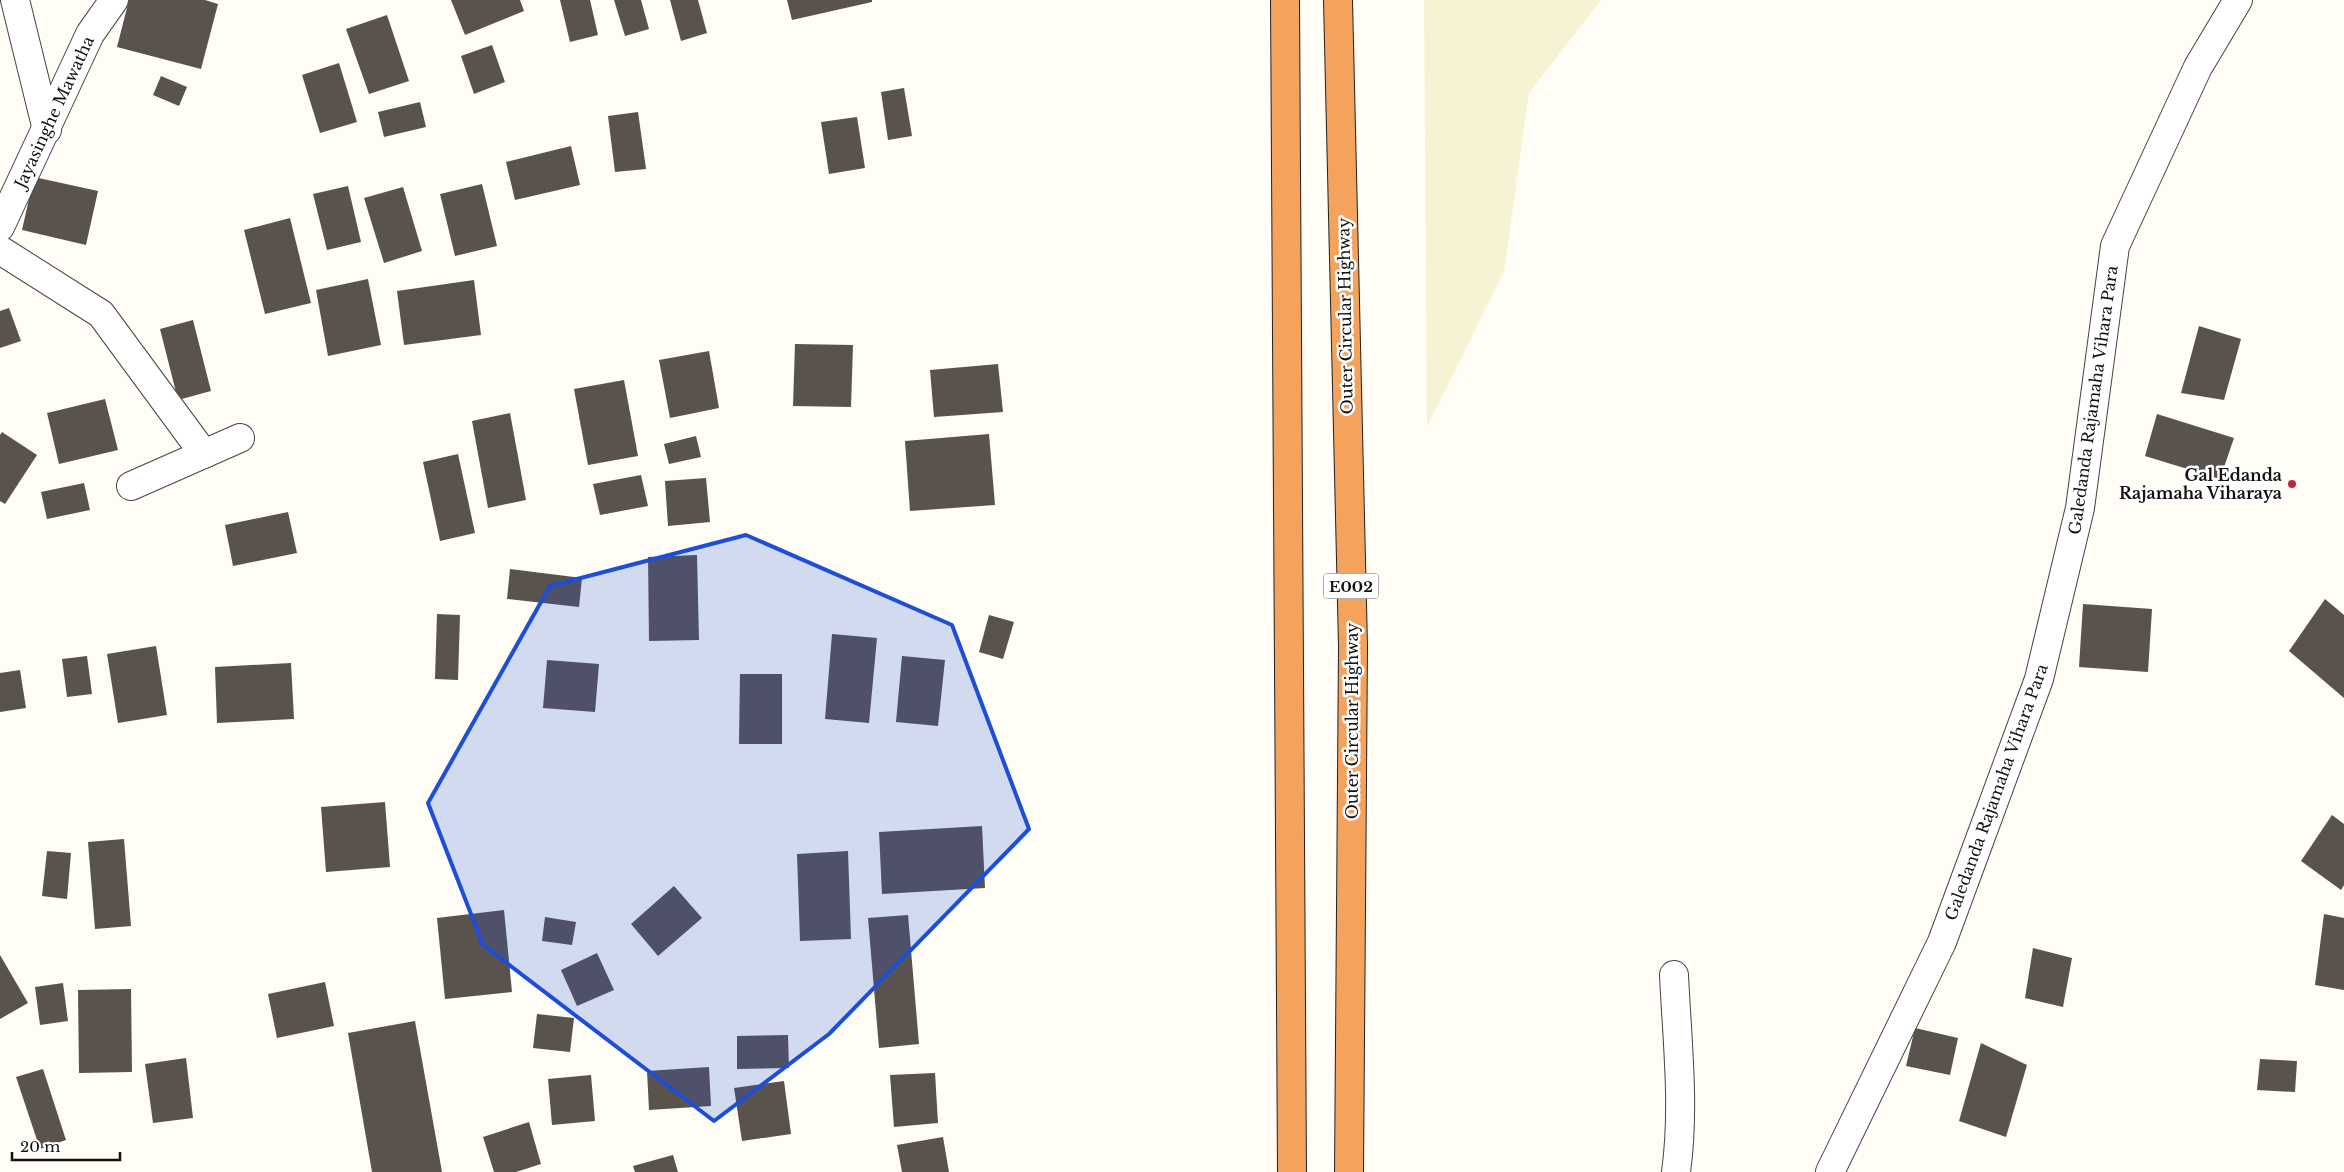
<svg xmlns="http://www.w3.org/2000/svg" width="2344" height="1172" viewBox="0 0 2344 1172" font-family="'Libre Baskerville',serif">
  <rect width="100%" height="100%" fill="#fffdf5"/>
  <!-- farmland -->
  <polygon fill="#f6f3d4" points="1424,0 1601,0 1529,93 1504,272 1427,427"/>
  <!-- building -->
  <g fill="#5a524d">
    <polygon points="129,0 205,0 218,4 201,69 117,47"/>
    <polygon points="451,0 520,0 524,11 465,35"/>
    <polygon points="560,0 590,0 598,35 570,42"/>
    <polygon points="614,0 641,0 649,29 625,36"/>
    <polygon points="670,0 698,0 707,33 681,41"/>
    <polygon points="787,0 872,0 872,2 792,20"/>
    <polygon points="387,15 409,81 369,94 346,29"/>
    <polygon points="492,45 505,82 474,94 461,56"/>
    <polygon points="339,63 357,122 320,133 302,75"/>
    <polygon points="161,76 187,87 179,106 153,95"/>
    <polygon points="904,88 912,136 888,140 881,92"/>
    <polygon points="420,102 426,127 384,137 378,112"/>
    <polygon points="638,112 646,169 615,172 608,116"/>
    <polygon points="857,117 865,168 829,174 821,122"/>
    <polygon points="571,146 580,185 515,200 506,162"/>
    <polygon points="34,177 98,191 86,245 22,230"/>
    <polygon points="482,184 497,246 455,256 440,194"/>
    <polygon points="348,186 361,242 327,250 313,194"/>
    <polygon points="403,187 422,251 384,263 364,198"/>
    <polygon points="290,218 311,303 265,314 244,230"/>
    <polygon points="368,279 381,345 328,356 316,290"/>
    <polygon points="474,280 481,335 404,345 397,291"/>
    <polygon points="9,308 21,341 0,348 0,311"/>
    <polygon points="193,320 211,391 178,400 160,329"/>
    <polygon points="2199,326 2241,339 2224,400 2181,393"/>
    <polygon points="795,344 853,345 851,407 793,406"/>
    <polygon points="709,351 719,408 670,418 659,360"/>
    <polygon points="998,364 1003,412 934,417 930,370"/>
    <polygon points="624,380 638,456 588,465 574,389"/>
    <polygon points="105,399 118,450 59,464 47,413"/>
    <polygon points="510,413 526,500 488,508 472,421"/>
    <polygon points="2157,414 2234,438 2220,479 2145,456"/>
    <polygon points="2,432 37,455 5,504 0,501 0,435"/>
    <polygon points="989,434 995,505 910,511 905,441"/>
    <polygon points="696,436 701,457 669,464 664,444"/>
    <polygon points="458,454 475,533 440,541 423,462"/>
    <polygon points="641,475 648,506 600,515 593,484"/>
    <polygon points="706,478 710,522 668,526 665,481"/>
    <polygon points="84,483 90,510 47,519 41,492"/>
    <polygon points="288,512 297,553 233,566 225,525"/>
    <polygon points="697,555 699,640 649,641 648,557"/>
    <polygon points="510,569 582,578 579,607 507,599"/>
    <polygon points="2325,599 2344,615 2344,698 2289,651"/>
    <polygon points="2083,604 2152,609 2148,672 2079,667"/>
    <polygon points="437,614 460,615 458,680 435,679"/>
    <polygon points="989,615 1014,622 1003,659 979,652"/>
    <polygon points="832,634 877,638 869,723 825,719"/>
    <polygon points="156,646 167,715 118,723 107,654"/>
    <polygon points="87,656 92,694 67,697 62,659"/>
    <polygon points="902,656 945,660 938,726 896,722"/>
    <polygon points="547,660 599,664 595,712 543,708"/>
    <polygon points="291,663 294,719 217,723 215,667"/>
    <polygon points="20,670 26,708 0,712 0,673"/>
    <polygon points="740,674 782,674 782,744 739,744"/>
    <polygon points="385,802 390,867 326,872 321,807"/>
    <polygon points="2332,815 2344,824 2344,885 2341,890 2301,861"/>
    <polygon points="982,826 985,888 882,894 879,832"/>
    <polygon points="124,839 131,926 95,929 88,842"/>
    <polygon points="47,851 71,853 67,899 42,896"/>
    <polygon points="848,851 851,939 800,941 797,854"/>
    <polygon points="674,886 702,918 658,956 631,924"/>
    <polygon points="504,910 512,992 445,999 437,918"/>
    <polygon points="2324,914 2344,918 2344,990 2315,985"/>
    <polygon points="908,915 919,1044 879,1048 868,918"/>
    <polygon points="545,917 576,922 572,945 542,941"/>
    <polygon points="2033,948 2072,958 2063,1007 2025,998"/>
    <polygon points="597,953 614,990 577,1006 561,970"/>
    <polygon points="0,955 28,1003 0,1019"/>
    <polygon points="325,982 334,1026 277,1038 268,994"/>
    <polygon points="63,983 68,1021 40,1025 35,987"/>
    <polygon points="131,989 132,1072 79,1073 78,990"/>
    <polygon points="537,1014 574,1018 570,1052 533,1048"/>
    <polygon points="415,1021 442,1172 372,1172 348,1033"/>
    <polygon points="1915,1028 1958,1038 1950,1075 1906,1066"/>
    <polygon points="788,1035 789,1068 737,1069 737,1036"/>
    <polygon points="1981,1043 2027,1065 2006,1137 1959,1121"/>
    <polygon points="186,1058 193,1118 153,1123 145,1064"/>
    <polygon points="2260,1059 2297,1061 2295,1092 2257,1090"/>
    <polygon points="709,1067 711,1106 649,1110 647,1071"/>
    <polygon points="43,1069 66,1140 40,1149 16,1077"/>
    <polygon points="935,1073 938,1123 894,1127 890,1075"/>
    <polygon points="591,1075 595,1121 552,1125 548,1079"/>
    <polygon points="784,1081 791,1134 742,1141 734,1088"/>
    <polygon points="529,1122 541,1164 516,1172 494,1172 483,1137"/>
    <polygon points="943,1137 949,1172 902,1172 897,1145"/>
    <polygon points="673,1155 678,1172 635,1172 633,1166"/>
  </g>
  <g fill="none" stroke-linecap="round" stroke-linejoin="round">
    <!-- minor casing -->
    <g stroke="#444" stroke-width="30">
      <g id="minor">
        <polyline points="15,0 47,130"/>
        <polyline points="0,227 90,34 114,0"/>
        <polyline points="0,250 101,314 204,454"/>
        <polyline points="131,486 240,438"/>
        <path d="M1674 975C1677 1040 1685 1107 1676 1172"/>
        <polyline points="1830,1172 1942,942 2039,679 2080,508 2115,246 2198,67 2238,0"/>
      </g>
    </g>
    <!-- motorway casing -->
    <g stroke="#222" stroke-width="30">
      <g id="motorway">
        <polyline points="1285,0 1292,1172"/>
        <polyline points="1338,0 1353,646 1349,1172"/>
      </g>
    </g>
    <!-- minor -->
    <use href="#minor" stroke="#fff" stroke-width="28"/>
    <!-- motorway -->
    <use href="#motorway" stroke="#f5a25d" stroke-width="28"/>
  </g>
  <!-- marked area -->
  <path fill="#1d4ed8" fill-opacity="0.2" stroke="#1d4ed8" stroke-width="4" stroke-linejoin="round" d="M746 535 952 625 1029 829 829 1034 714 1121 483 945 428 803 550 586Z"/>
  <!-- markers -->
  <circle fill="#c4262e" stroke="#fff" stroke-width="2" cx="2292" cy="484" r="5"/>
  <g text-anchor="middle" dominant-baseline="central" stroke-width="5" stroke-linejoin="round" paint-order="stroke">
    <!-- shield labels -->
    <rect fill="#fff" stroke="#585858" stroke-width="1" x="1323.5" y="573.5" width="55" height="25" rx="4"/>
    <g font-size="15" font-weight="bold" fill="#111">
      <text x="1351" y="586">E002</text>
    </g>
    <!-- street labels -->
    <g font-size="16" fill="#111" stroke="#fff">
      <text transform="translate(54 112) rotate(-65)">Jayasinghe Mawatha</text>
      <text transform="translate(1345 316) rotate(-91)">Outer Circular Highway</text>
      <text transform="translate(2093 400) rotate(-82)">Galedanda Rajamaha Vihara Para</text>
      <text transform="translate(1352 721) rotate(-90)">Outer Circular Highway</text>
      <text transform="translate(1996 792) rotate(-70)">Galedanda Rajamaha Vihara Para</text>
    </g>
    <!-- poi labels -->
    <g font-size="16" font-weight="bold" fill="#111" stroke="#fff" text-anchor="end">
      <text x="2282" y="475">Gal Edanda<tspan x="2282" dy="18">Rajamaha Viharaya</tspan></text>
    </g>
  </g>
  <!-- scale -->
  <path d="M12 1152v8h108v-8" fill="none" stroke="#111111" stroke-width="2.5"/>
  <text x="20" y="1152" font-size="15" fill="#111111" stroke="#ffffff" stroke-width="4" paint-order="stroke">20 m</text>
</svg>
